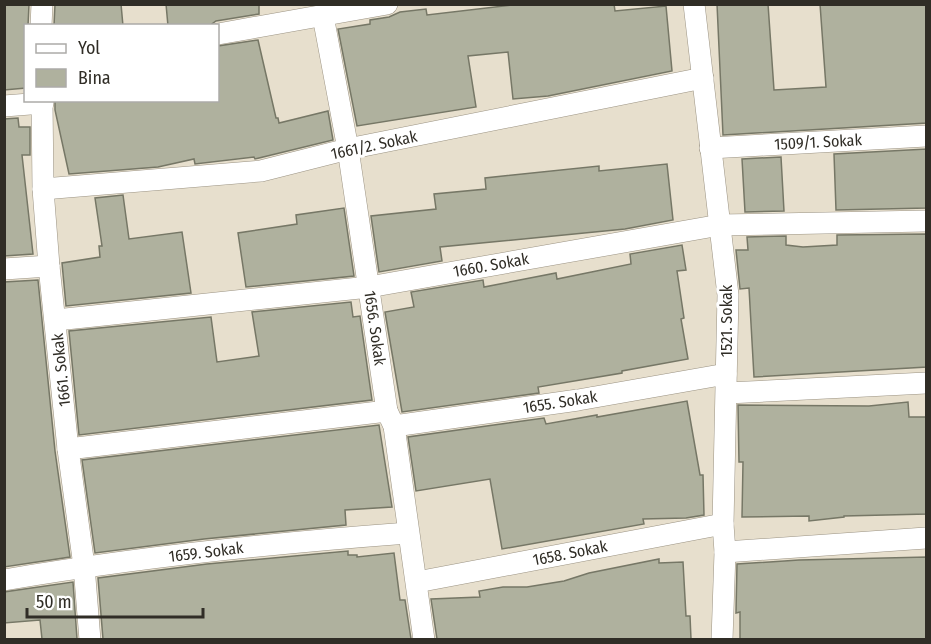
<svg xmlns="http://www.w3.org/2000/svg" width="931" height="644" viewBox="0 0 931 644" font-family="'Fira Sans Condensed',sans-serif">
  <rect width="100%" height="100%" fill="#e7dfcd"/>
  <!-- building -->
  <g fill="#afb19e" stroke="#767766" stroke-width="1.5">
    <polygon points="4,4 29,4 28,26 26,26 26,88 4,90"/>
    <polygon points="55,4 121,4 123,26 54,26"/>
    <polygon points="166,4 259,4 259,14 216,21 209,26 168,26"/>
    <polygon points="520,4 614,4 615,11 666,6 672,71 548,96 513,99 508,52 468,56 476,107 357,126 338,29 370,24 370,20 389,17 400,12 426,9 427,15"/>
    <polygon points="717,4 768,4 774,90 826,87 820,4 927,4 927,123 723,135"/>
    <polygon points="258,40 276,118 278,118 279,123 328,111 333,140 259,158 255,159 254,157 195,164 194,159 158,167 69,174 55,110 55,100 218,100 218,46"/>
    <polygon points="18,118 19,127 30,127 30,155 22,155 33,254 4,256 4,119"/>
    <polygon points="927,149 927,208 836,210 834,154"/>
    <polygon points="781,157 784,211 745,212 742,159"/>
    <polygon points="667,164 673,220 625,229 440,247 442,261 379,272 371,216 436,209 434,194 486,189 485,178 599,166 599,171"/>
    <polygon points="123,195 129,239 182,232 191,293 66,306 62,263 100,257 99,246 102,246 95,198"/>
    <polygon points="344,208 354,276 246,287 238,233 297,224 296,215"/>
    <polygon points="927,234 927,367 754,377 749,288 740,289 736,250 748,250 747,237 786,236 786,245 803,247 837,245 837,235"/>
    <polygon points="682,245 686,270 677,271 684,318 681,319 688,359 622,371 622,373 538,387 539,393 402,412 385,312 414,307 411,292 483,280 484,287 556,273 557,279 631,264 630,254"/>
    <polygon points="38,280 55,451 70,557 4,567 4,282"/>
    <polygon points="351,302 353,317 360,316 372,400 79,435 69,331 211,317 217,362 259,356 252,312"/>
    <polygon points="687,401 700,475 703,475 704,515 686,518 643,519 644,524 502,549 490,479 416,491 408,437 544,418 546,424 597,415 597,417"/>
    <polygon points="908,402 909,417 927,417 927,514 844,516 844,517 809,521 809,516 742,517 743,462 739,462 738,405 869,406"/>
    <polygon points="379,425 392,507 345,510 346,525 204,539 95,553 82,460"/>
    <polygon points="348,551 348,555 357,555 357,557 394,553 400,600 405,600 411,639 103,639 98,578 207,564"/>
    <polygon points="927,557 927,639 740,639 740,612 736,613 737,564 799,560"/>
    <polygon points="659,559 659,563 683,562 686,616 690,616 691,639 437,639 431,599 480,597 479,591 503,587 527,587 564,581 589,573"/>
    <polygon points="73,582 77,639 42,639 40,620 4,623 4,592"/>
  </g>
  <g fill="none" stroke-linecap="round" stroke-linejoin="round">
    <!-- street casing -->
    <g stroke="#9b9383" stroke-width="22">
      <g id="street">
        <polyline points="694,4 728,295 723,524 725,552 722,640"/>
        <polyline points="323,16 348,149 387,411 394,426 424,640"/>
        <polyline points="41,26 42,4"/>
        <polyline points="218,34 387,4"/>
        <polyline points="42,100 43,189 49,266 68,449 84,566 90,640"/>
        <polyline points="4,106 43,103"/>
        <polyline points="710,148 926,136"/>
        <polyline points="43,189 261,171 348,149 703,78"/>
        <polyline points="4,269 49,266"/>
        <polyline points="56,320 369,287 720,225 926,221"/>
        <polyline points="727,393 926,383"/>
        <polyline points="394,426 578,400 726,374"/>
        <polyline points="68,449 387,411"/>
        <polyline points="725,552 926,538"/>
        <path d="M4 580C138 557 273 543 408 533"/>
        <polyline points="417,582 723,524"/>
      </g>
    </g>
    <!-- street -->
    <use href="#street" stroke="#fff" stroke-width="21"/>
  </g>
  <g text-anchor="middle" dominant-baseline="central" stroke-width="6" stroke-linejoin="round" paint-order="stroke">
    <!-- street labels -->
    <g font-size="16" fill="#302d26" stroke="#fff">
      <text transform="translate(818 142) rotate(-3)">1509/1. Sokak</text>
      <text transform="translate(374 145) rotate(-12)">1661/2. Sokak</text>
      <text transform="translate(491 265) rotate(-10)">1660. Sokak</text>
      <text transform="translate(726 321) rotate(-90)">1521. Sokak</text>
      <text transform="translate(375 328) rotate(82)">1656. Sokak</text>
      <text transform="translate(61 370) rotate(-96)">1661. Sokak</text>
      <text transform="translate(560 402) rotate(-9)">1655. Sokak</text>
      <text transform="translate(206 552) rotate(-7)">1659. Sokak</text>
      <text transform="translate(570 553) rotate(-11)">1658. Sokak</text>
    </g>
  </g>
  <!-- border -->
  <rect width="931" height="644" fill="none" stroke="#302d26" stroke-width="12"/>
  <!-- legend -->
  <rect x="24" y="24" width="195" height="78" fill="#ffffff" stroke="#acaba8" stroke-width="1.5"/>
  <rect x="36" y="44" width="30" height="9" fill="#ffffff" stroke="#acaba8" stroke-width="1.5"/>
  <text x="78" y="54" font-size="18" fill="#302d26">Yol</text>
  <rect x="36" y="69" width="30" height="18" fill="#afb19e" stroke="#acaba8" stroke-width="1.5"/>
  <text x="78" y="84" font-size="18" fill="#302d26">Bina</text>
  <!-- scale -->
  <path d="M27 608v9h176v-9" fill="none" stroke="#302d26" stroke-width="3"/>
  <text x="36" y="608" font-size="18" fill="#302d26" stroke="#ffffff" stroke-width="4.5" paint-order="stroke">50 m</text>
</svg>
